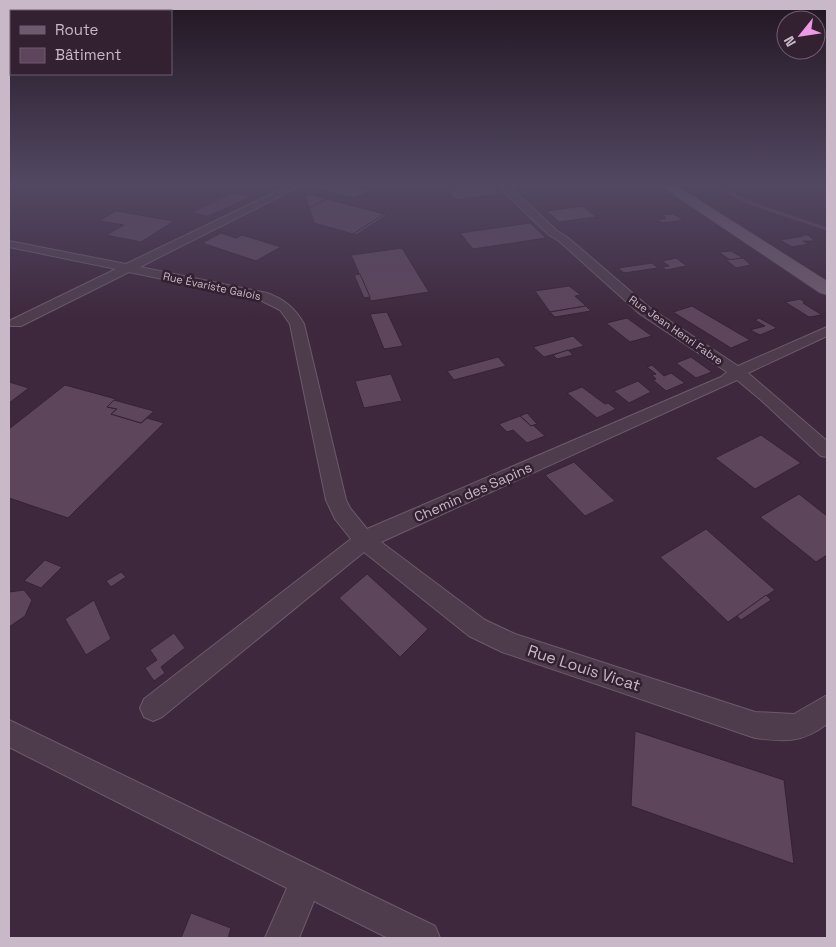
<svg xmlns="http://www.w3.org/2000/svg" width="836" height="947" viewBox="0 0 836 947" font-family="'Space Grotesk',sans-serif">
  <rect width="100%" height="100%" fill="#3e283d"/>
  <!-- water -->
  <polygon fill="#5f3a5d" points="235,193 249,197 207,216 193,212"/>
  <g fill="none" stroke-linecap="round" stroke-linejoin="round">
    <!-- stream -->
    <polyline stroke="#5f3a5d" stroke-width="3" points="715,186 750,203 827,229"/>
  </g>
  <!-- building -->
  <g fill="#5d455c" stroke="#352334">
    <polygon points="321,186 353,186 370,190 355,198 316,188"/>
    <polygon points="465,186 491,186 499,194 456,200 446,188"/>
    <polygon points="308,194 327,199 309,208 305,195"/>
    <polygon points="327,199 384,214 353,234 314,223 309,208"/>
    <polygon points="583,206 596,217 559,222 547,211"/>
    <polygon points="116,211 174,221 141,242 106,235 124,225 99,221"/>
    <polygon points="384,214 387,215 356,235 353,234"/>
    <polygon points="673,214 684,220 662,223 658,220 666,218 663,215"/>
    <polygon points="530,223 546,238 473,249 460,233"/>
    <polygon points="221,233 236,238 242,235 281,247 256,261 202,243"/>
    <polygon points="802,235 808,235 815,241 803,241 809,244 792,247 780,240 803,236"/>
    <polygon points="402,248 429,292 371,301 351,255"/>
    <polygon points="731,251 738,255 743,258 730,260 719,252"/>
    <polygon points="676,258 687,266 666,270 663,267 669,266 662,261"/>
    <polygon points="743,258 751,265 736,268 726,260"/>
    <polygon points="652,263 658,268 624,273 618,268"/>
    <polygon points="360,274 370,297 364,298 354,275"/>
    <polygon points="569,286 581,295 575,296 586,306 550,312 535,291"/>
    <polygon points="800,299 806,303 803,303 822,315 809,317 785,302"/>
    <polygon points="586,306 591,311 555,317 550,312"/>
    <polygon points="692,306 750,340 731,348 673,312"/>
    <polygon points="387,312 403,346 384,349 370,314"/>
    <polygon points="627,318 652,336 630,342 606,323"/>
    <polygon points="759,318 777,328 760,335 750,330 765,326 755,320"/>
    <polygon points="573,336 584,346 544,357 533,347"/>
    <polygon points="568,350 573,355 557,359 553,355"/>
    <polygon points="498,357 506,366 454,380 447,371"/>
    <polygon points="691,357 712,372 696,378 676,363"/>
    <polygon points="652,365 664,376 671,373 685,383 666,391 653,380 656,379 652,375 656,374 647,367"/>
    <polygon points="391,374 402,401 364,408 355,381"/>
    <polygon points="638,381 651,392 629,403 614,391"/>
    <polygon points="9,382 29,388 9,403"/>
    <polygon points="65,385 116,399 107,407 117,409 111,414 141,423 147,418 164,423 68,518 9,498 9,429"/>
    <polygon points="582,387 605,404 608,403 616,409 597,418 567,393"/>
    <polygon points="114,400 154,411 141,423 111,414 117,409 107,407"/>
    <polygon points="527,413 537,424 531,426 520,416"/>
    <polygon points="520,416 531,426 533,425 545,436 527,443 513,430 507,432 499,424"/>
    <polygon points="761,435 801,463 755,489 715,458"/>
    <polygon points="574,462 615,501 585,516 545,475"/>
    <polygon points="799,494 827,516 827,555 816,562 760,517"/>
    <polygon points="706,529 775,590 728,622 660,557"/>
    <polygon points="45,560 62,567 41,588 24,581"/>
    <polygon points="121,572 126,577 111,587 106,581"/>
    <polygon points="367,574 428,629 400,657 339,598"/>
    <polygon points="24,590 32,600 25,616 9,627 9,592"/>
    <polygon points="766,595 771,600 741,620 737,616"/>
    <polygon points="94,600 111,639 86,655 65,619"/>
    <polygon points="174,633 185,648 161,667 165,673 154,681 145,668 157,660 150,650"/>
    <polygon points="635,731 784,780 794,864 631,806"/>
    <polygon points="191,913 231,928 228,938 181,938"/>
  </g>
  <g fill="none" stroke-linecap="round" stroke-linejoin="round">
    <!-- street casing -->
    <g stroke="#6c5a6a" stroke-width="2">
      <g id="street">
        <path d="M288 186H300L140 267 267 293C284 299 295 308 304 324L346 500 350 508 367 529 721 377 727 372 640 314 559 241 549 235 504 192 501 186H511L512 189 557 231 567 237 650 308 738 366 827 327V336L748 373 827 441V457L821 456 761 400 737 380 381 542 485 620 515 634 755 712 794 714 827 695V724C802 743 785 742 755 738L502 652 469 636 364 552 162 717 153 721 144 717 140 708 144 699 351 539 335 519 326 500 290 324 280 310 258 299 129 272 21 326H11L9 323 11 320 116 269 9 247V241L126 264Z"/>
        <polygon points="9,720 435,926 440,938 388,938 314,901 299,938 265,938 287,888 9,747"/>
      </g>
    </g>
    <!-- primary casing -->
    <g stroke="#574556" stroke-width="1">
      <polygon id="primary" points="661,186 677,186 827,281 827,295 820,293"/>
    </g>
    <!-- street -->
    <use href="#street" fill="#4e3c4d" fill-rule="evenodd"/>
    <!-- primary -->
    <use href="#primary" fill="#6e5a6d" fill-rule="evenodd"/>
  </g>
  <!-- sky -->
  <linearGradient id="sky" x2="0" y2="1"><stop stop-color="#221622"/><stop offset="0.58" stop-color="#524862"/><stop offset="1" stop-color="#524862" stop-opacity="0"/></linearGradient>
  <rect width="836" height="318" fill="url(#sky)"/>
  <g text-anchor="middle" dominant-baseline="central" stroke-width="5" stroke-linejoin="round" paint-order="stroke">
    <!-- far-street labels -->
    <g font-size="11" fill="#c9b8c7" stroke="#332132">
      <text transform="translate(212 286) rotate(12)">Rue Évariste Galois</text>
      <text transform="translate(676 330) rotate(35)">Rue Jean Henri Fabre</text>
    </g>
    <!-- street labels -->
    <g font-size="14" fill="#c9b8c7" stroke="#332132">
      <text transform="translate(473 492) rotate(-24)">Chemin des Sapins</text>
    </g>
    <!-- near-street labels -->
    <g font-size="16" fill="#c9b8c7" stroke="#332132">
      <text transform="translate(584 668) rotate(18)">Rue Louis Vicat</text>
    </g>
  </g>
  <!-- border -->
  <rect width="836" height="947" fill="none" stroke="#c9b8c7" stroke-width="20"/>
  <!-- legend -->
  <rect x="10" y="10" width="162" height="65" fill="#332132" stroke="#6f5d6e"/>
  <rect x="20" y="26" width="25" height="8" fill="#6e5a6d" stroke="#6f5d6e"/>
  <text x="55" y="35" font-size="15" fill="#c9b8c7">Route</text>
  <rect x="20" y="48" width="25" height="15" fill="#5d455c" stroke="#6f5d6e"/>
  <text x="55" y="60" font-size="15" fill="#c9b8c7">Bâtiment</text>
  <!-- north arrow -->
  <g transform="translate(801 35) rotate(240)"><circle r="24" fill="#332132" stroke="#6f5d6e"/>
  <path d="M0-4L9 19L0 12L-9 19Z" fill="#ee99e7"/>
  <text y="-8" font-size="14" font-weight="bold" text-anchor="middle" fill="#c9b8c7">N</text>
  </g>
</svg>
